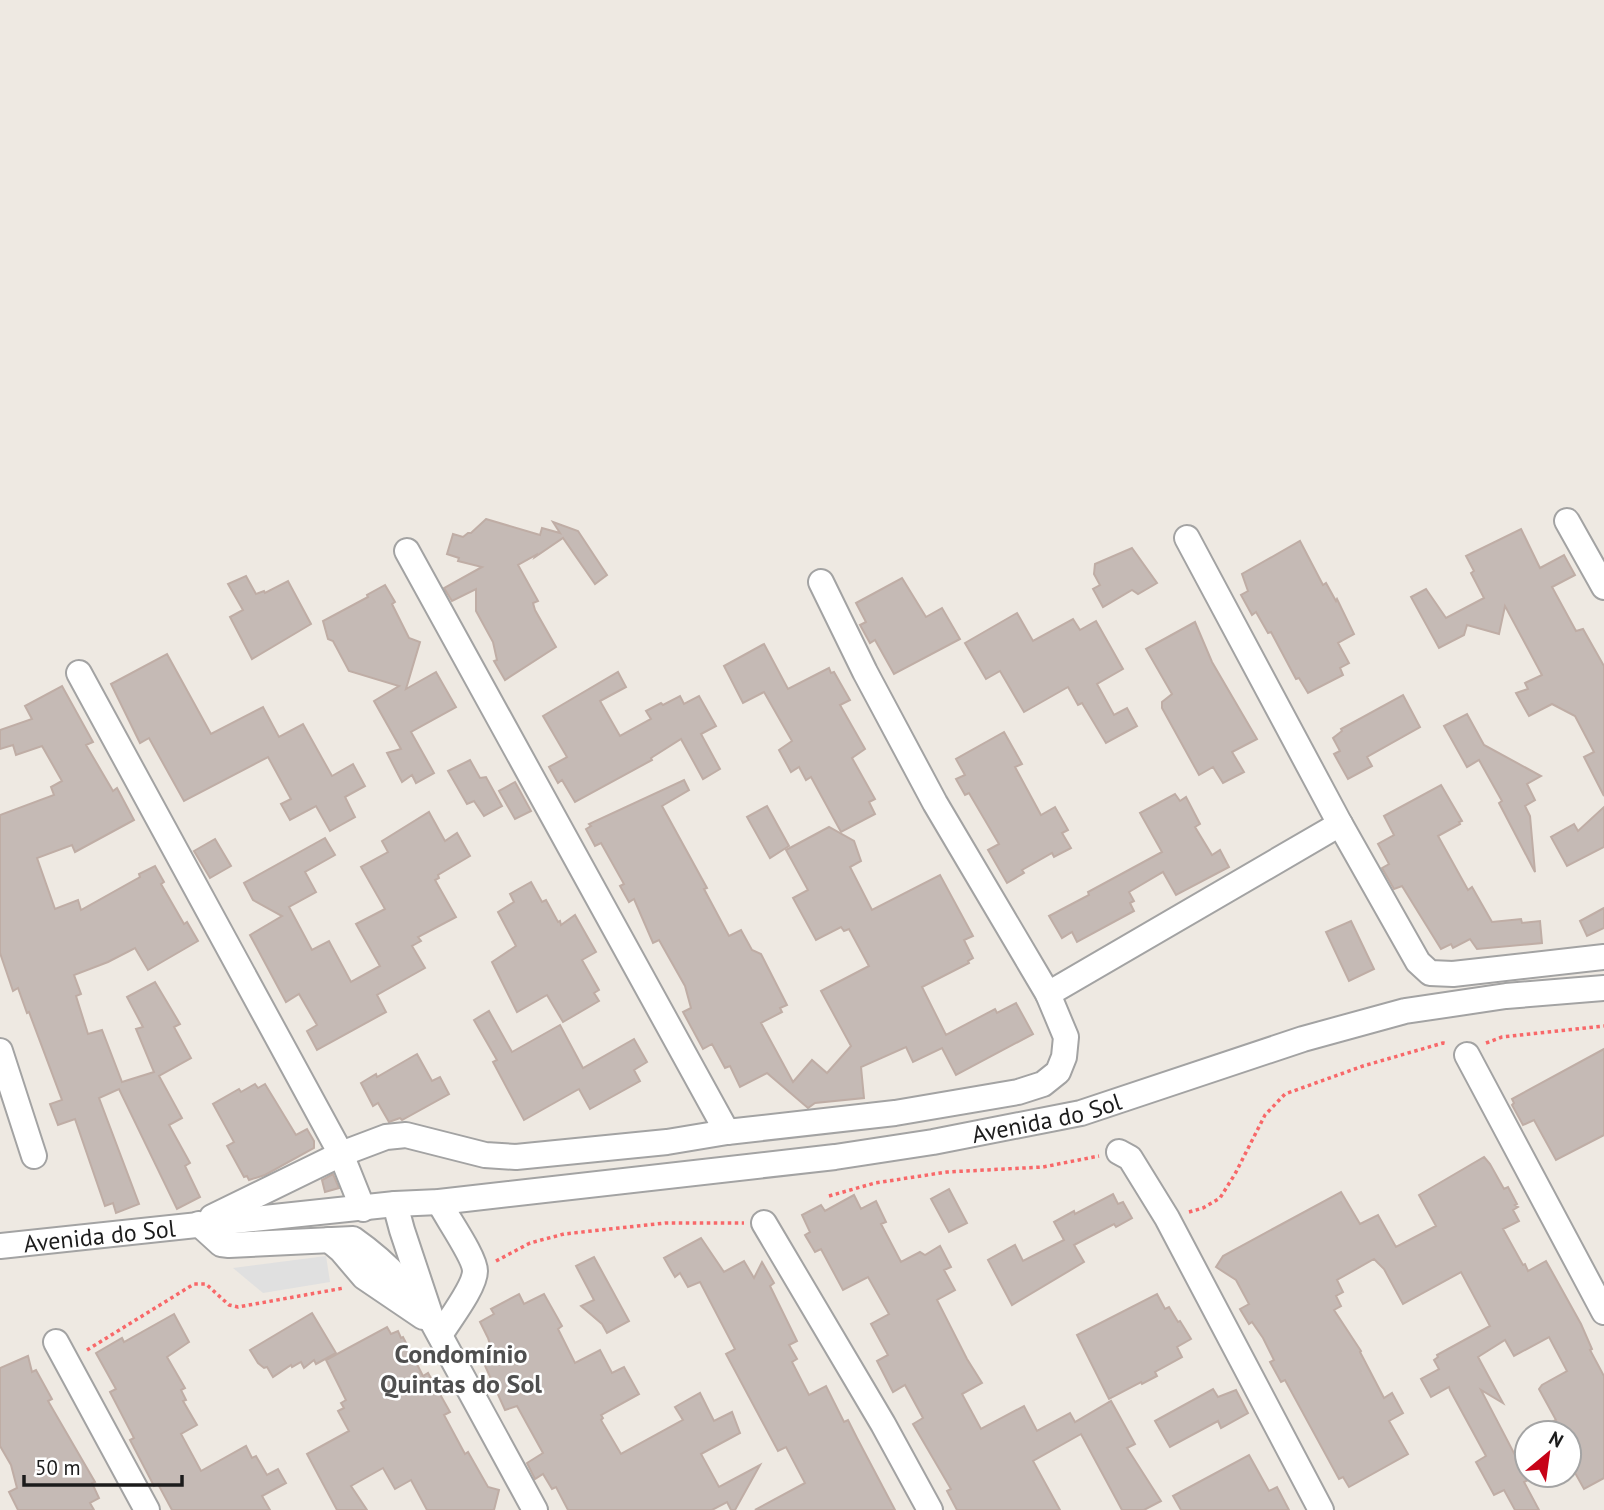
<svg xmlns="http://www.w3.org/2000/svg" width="1604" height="1510" viewBox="0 0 1604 1510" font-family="'PT Sans',sans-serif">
  <rect width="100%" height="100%" fill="#eee9e2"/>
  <!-- parking -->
  <polygon fill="#e0e0e0" points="326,1256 330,1282 263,1293 233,1268"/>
  <!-- building -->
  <g fill="#c5bab5" stroke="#bfada5" stroke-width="2">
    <polygon points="486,519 540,535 542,528 560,533 553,522 578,531 607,575 595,584 563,538 535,557 536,555 518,565 538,601 533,603 535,610 556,647 505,680 494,661 497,660 493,642 476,611 476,589 452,601 444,588 482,567 458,561 459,558 447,554 453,534 463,537 468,533 471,533"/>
    <polygon points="1521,529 1540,568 1564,555 1575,575 1552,587 1576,631 1583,629 1604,666 1604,796 1584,757 1594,752 1575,716 1552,704 1529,716 1516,693 1528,689 1525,683 1542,675 1505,606 1499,634 1467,625 1464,635 1439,648 1411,597 1426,589 1446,618 1484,598 1471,573 1474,571 1466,556"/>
    <polygon points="1300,541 1323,585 1326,583 1336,601 1337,599 1354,634 1338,643 1349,663 1340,668 1343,675 1308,693 1299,678 1296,679 1271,632 1268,633 1256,612 1252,615 1241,595 1248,591 1242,574"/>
    <polygon points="1132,548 1157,583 1138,594 1132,590 1103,607 1093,589 1100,585 1094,574 1095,564"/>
    <polygon points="246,576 256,594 264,591 265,593 288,581 311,624 252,659 230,617 243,610 228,584"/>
    <polygon points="902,578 926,617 942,608 960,639 894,674 875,640 870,643 860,625 866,622 856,603"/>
    <polygon points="385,585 395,602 392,604 409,638 420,642 406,689 436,672 456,707 411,732 434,773 416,783 412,775 402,782 387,753 401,749 374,701 399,686 349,671 333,641 328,639 323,621 368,597 367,595"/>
    <polygon points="1017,613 1033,641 1073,619 1080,630 1096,621 1123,669 1097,684 1114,715 1127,708 1137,726 1106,743 1082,703 1078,705 1068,687 1024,712 1000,671 986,679 965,643"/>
    <polygon points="1195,622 1212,662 1257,739 1232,752 1244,772 1223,783 1213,767 1199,775 1162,708 1162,702 1172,694 1146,649"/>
    <polygon points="764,644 788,689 829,668 831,673 834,672 850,700 840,705 865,749 852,758 875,799 869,802 875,814 841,832 811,777 806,780 799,767 791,772 779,750 792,741 764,692 743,703 724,666"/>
    <polygon points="167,654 211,734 263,707 279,737 303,724 332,776 353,764 365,786 345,797 355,817 330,831 316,806 290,820 281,804 291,799 268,757 184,801 149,738 140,743 111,684"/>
    <polygon points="618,672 626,687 600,701 620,736 651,719 646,711 661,703 663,705 680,696 684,704 699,696 716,726 701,734 720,769 703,779 681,739 651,758 652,760 575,802 562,780 558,783 549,767 567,757 543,716"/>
    <polygon points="62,686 93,742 86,745 113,791 117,788 134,820 75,852 72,845 37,858 55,909 78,900 81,910 140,877 139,874 155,866 164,882 161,884 184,924 187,922 198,941 148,970 135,948 108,962 74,975 81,994 76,996 88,1034 102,1030 122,1082 154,1072 136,1029 143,1027 127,997 155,982 180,1024 174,1027 191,1058 159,1076 182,1118 169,1125 190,1163 185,1166 200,1197 177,1209 119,1089 99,1098 139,1204 116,1213 113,1203 105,1206 75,1119 58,1125 50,1104 62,1100 29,1012 27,1013 18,988 13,991 0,953 0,815 54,795 51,787 62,781 42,746 16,755 13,745 0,749 0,730 32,719 25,706"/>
    <polygon points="1403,695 1420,727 1367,757 1372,766 1348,779 1334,754 1340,751 1333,738 1342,731 1341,729"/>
    <polygon points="1467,714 1484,745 1541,776 1527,784 1535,800 1525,806 1530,816 1535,872 1499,803 1502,801 1479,760 1467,767 1444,726"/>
    <polygon points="1004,732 1022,764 1015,767 1041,815 1055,807 1068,830 1062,833 1071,848 1054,857 1052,853 1022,870 1024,873 1007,883 988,850 999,844 969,793 965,795 956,779 965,775 956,759"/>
    <polygon points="470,760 480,778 486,777 502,806 484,816 474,801 467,804 448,771"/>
    <polygon points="684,780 689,790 662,806 707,888 704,889 729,936 741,930 752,950 761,954 787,1005 780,1008 782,1012 761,1023 793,1082 812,1060 827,1073 851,1046 821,991 869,966 849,929 844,931 841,927 816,940 793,898 808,890 786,850 829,827 854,841 861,861 850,867 872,910 940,875 973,936 964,940 973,958 968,961 969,963 922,987 946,1035 995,1009 997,1013 1016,1003 1033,1034 956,1075 942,1048 913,1062 906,1047 861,1067 864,1098 815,1103 808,1108 767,1073 740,1087 730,1066 725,1068 712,1044 703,1049 683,1012 691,1008 685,986 659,940 653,943 634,899 629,902 620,886 624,884 601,843 595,846 586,829 591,826 589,824"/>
    <polygon points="515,782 531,811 515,819 499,791"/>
    <polygon points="1441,785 1462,821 1459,822 1460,824 1438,836 1468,890 1472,887 1492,922 1521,919 1522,923 1540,921 1542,943 1477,949 1470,939 1453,948 1451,944 1441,949 1402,886 1394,889 1382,868 1389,864 1378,844 1394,835 1384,816"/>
    <polygon points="1175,794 1180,801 1186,797 1200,824 1195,827 1212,855 1220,850 1229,867 1176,895 1163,872 1129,892 1134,901 1130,903 1134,911 1077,942 1072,932 1062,938 1049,916 1089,895 1088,892 1162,852 1140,813"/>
    <polygon points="767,806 789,846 770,858 747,817"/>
    <polygon points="1604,807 1604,847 1567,866 1551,837 1574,824 1578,831"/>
    <polygon points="429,812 445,841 457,833 470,856 438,875 439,878 435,880 456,917 418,937 421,941 412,946 425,968 377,995 386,1012 317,1050 307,1031 317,1025 299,994 286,1002 250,935 282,916 253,900 244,883 325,838 335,855 305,872 316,892 289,907 312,950 329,941 351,982 380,966 356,924 385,909 361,867 388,852 382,841"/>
    <polygon points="215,839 231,866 210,878 194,851"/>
    <polygon points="531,882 542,902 546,900 558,922 560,921 561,925 575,915 596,952 582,960 599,990 594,993 599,1001 563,1022 547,995 517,1012 492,962 516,946 498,912 514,902 510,894"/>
    <polygon points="1604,908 1604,928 1587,936 1580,921"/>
    <polygon points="1351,921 1374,969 1349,981 1326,932"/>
    <polygon points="489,1011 512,1052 560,1025 583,1068 634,1039 647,1062 634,1070 640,1081 590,1109 579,1089 524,1120 493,1062 497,1060 474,1020"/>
    <polygon points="1604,1049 1604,1135 1556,1160 1534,1120 1523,1125 1512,1105 1514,1103 1512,1099"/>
    <polygon points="417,1054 432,1081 440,1077 449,1094 402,1120 400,1118 389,1122 378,1103 373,1106 361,1083 376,1074 377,1077"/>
    <polygon points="255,1084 258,1088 265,1084 296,1135 307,1129 314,1141 314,1148 265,1175 249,1180 247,1176 244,1177 227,1146 234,1142 213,1104 239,1089 241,1092"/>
    <polygon points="1484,1157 1490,1164 1504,1189 1508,1187 1517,1204 1515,1205 1518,1207 1513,1210 1519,1221 1503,1229 1523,1265 1525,1264 1528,1271 1546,1261 1581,1324 1592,1349 1590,1350 1604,1376 1604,1478 1584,1489 1569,1462 1569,1433 1530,1433 1556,1420 1539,1389 1542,1385 1567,1371 1549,1337 1514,1356 1505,1340 1478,1357 1503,1403 1481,1390 1528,1480 1524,1482 1539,1510 1515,1510 1504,1490 1494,1495 1476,1462 1486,1456 1450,1390 1449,1387 1431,1397 1421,1379 1439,1369 1434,1360 1438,1357 1437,1355 1490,1326 1461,1272 1403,1304 1384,1269 1374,1259 1337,1280 1343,1292 1336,1296 1341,1306 1334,1310 1361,1351 1360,1352 1384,1398 1392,1393 1403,1413 1389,1421 1408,1454 1349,1487 1343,1477 1339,1479 1285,1380 1281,1382 1270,1362 1274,1360 1263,1338 1252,1322 1249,1324 1240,1309 1249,1304 1236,1280 1216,1267 1223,1256 1341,1192 1360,1224 1378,1215 1396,1247 1436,1226 1419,1195"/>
    <polygon points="333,1174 339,1188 325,1192 322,1180"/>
    <polygon points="949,1189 967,1223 949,1232 931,1199"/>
    <polygon points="1113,1194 1118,1204 1123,1202 1132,1218 1116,1227 1114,1224 1074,1245 1084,1262 1012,1305 988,1260 1015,1245 1023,1261 1064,1240 1054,1222 1074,1211 1075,1214"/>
    <polygon points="854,1195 861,1209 876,1201 886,1222 881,1224 901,1262 920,1252 925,1255 940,1246 951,1267 944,1270 955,1290 937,1300 967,1359 982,1383 962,1394 981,1429 1024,1406 1037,1431 1070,1413 1075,1422 1111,1401 1135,1444 1127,1448 1161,1501 1144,1510 1122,1510 1081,1434 1033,1461 1060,1510 957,1510 947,1491 951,1489 913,1424 923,1418 905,1385 893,1392 877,1361 888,1355 871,1324 889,1314 868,1277 843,1290 821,1249 815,1252 805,1235 810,1232 802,1215 821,1205 825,1211"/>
    <polygon points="701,1238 724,1272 744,1261 754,1278 762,1262 774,1283 770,1286 797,1341 789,1345 797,1359 792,1362 809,1395 826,1386 844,1422 848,1420 857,1438 895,1510 755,1510 805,1483 786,1447 778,1451 726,1354 735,1349 700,1282 688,1287 680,1273 675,1277 664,1258"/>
    <polygon points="594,1257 629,1321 607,1333 602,1324 581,1306 594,1300 576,1266"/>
    <polygon points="519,1294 524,1304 544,1294 562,1326 558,1329 575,1363 600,1350 612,1373 624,1367 639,1394 601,1415 603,1418 601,1420 621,1454 683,1420 675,1407 700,1393 714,1421 732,1412 740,1433 701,1454 719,1487 760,1465 735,1510 731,1510 727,1502 712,1510 568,1510 556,1487 552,1489 543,1474 535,1479 527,1463 543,1453 517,1406 505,1410 482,1359 493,1354 488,1338 480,1322 494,1314 491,1309"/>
    <polygon points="1157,1294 1165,1309 1169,1307 1178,1322 1180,1321 1191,1339 1177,1347 1182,1357 1155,1372 1157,1376 1142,1384 1141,1382 1109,1399 1077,1335"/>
    <polygon points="312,1313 336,1353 316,1364 314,1360 304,1368 301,1362 292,1367 291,1365 273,1377 267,1367 264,1368 258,1363 250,1350"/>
    <polygon points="174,1314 189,1342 167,1357 185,1388 181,1390 186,1400 183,1401 197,1425 181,1434 201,1471 246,1446 252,1458 256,1456 267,1475 278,1469 286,1483 262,1496 270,1510 172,1510 158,1484 154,1486 130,1440 134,1438 110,1392 116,1389 96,1353 122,1338 124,1342"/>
    <polygon points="387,1327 391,1334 398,1331 401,1338 403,1337 423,1376 428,1373 450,1412 444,1415 465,1454 468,1452 488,1487 499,1490 494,1510 427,1510 411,1480 395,1489 383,1468 351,1486 367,1510 337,1510 307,1454 349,1431 338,1411 344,1408 341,1403 346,1400 326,1360"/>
    <polygon points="28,1356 32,1372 36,1370 52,1399 48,1401 95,1482 92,1483 99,1498 90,1503 94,1510 18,1510 9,1492 17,1488 11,1465 0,1446 0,1368"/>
    <polygon points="1213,1389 1218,1397 1236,1390 1248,1413 1221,1428 1218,1421 1170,1447 1155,1421"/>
    <polygon points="1249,1455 1269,1491 1277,1487 1289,1510 1181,1510 1173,1496"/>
  </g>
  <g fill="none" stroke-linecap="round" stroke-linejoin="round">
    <!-- minor casing -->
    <g stroke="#a3a3a3" stroke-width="28">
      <g id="minor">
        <polyline points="1567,521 1604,587"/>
        <polyline points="1187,538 1340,824 1418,962 1430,973 1453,974 1604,957"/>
        <polyline points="407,551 727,1132"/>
        <polyline points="821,582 865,672 935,803 1048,994"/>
        <polyline points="79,673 341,1154 363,1209"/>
        <polyline points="0,1051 34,1156"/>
        <polyline points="1467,1055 1604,1312"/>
        <polyline points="1119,1152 1130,1158 1167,1218 1321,1510"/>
        <path d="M439 1202C447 1218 475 1257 475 1271 475 1287 449 1320 440 1335"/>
        <polyline points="395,1204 402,1230 433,1323 535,1510"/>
        <polyline points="212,1217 341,1154 386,1137 406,1135 485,1155 516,1157 667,1142 727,1132 895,1113 1018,1092 1043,1084 1058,1072 1064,1057 1066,1037 1048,994 1340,824"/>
        <polyline points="764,1223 883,1424 930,1510"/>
        <path d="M199 1224 221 1244 229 1245 353 1239C380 1258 402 1278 420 1306"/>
        <polyline points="329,1240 341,1250 364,1277 423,1317"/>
        <path id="s1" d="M0 1246 395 1204 439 1202 835 1157 933 1142 1081 1113 1303 1039 1405 1011 1506 996 1604 988"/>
        <polyline points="56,1342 147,1510"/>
      </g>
    </g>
    <!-- path -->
    <g stroke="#f86869" stroke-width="3.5" stroke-dasharray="3.5 3.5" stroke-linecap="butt">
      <polyline points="1486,1043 1502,1037 1604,1026"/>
      <polyline points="829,1196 875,1183 947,1172 1043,1167 1099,1156"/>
      <polyline points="1189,1212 1203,1208 1220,1198 1235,1174 1265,1115 1285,1094 1363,1066 1443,1043 1448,1044"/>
      <polyline points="496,1261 530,1243 564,1234 665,1223 744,1223"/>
      <polyline points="87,1350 194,1284 206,1284 229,1305 238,1307 344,1288"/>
    </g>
    <!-- minor -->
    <use href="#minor" stroke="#fff" stroke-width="24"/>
  </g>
  <g text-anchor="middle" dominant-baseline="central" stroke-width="5" stroke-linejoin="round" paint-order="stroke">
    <!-- street labels -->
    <g font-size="24" fill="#1c1c1c" stroke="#fff">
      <text stroke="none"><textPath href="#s1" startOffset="1055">Avenida do Sol</textPath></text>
      <text stroke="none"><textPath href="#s1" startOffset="100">Avenida do Sol</textPath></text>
    </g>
    <!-- neighbourhood labels -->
    <g font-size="26" font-weight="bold" fill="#4f4f4f" stroke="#fff">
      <text x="461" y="1353">Condomínio<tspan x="461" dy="30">Quintas do Sol</tspan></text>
    </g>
  </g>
  <!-- north arrow -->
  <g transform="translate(1548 1454) rotate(29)"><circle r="33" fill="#ffffff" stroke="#a4a4a4" stroke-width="2"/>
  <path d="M0-5L12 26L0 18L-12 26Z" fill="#c70217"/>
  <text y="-10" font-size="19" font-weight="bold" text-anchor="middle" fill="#1c1c1c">N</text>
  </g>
  <!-- scale -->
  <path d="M24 1475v10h158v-10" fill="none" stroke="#1c1c1c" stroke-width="3.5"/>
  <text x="35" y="1475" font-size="21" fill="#1c1c1c" stroke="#ffffff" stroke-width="5" paint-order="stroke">50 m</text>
</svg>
